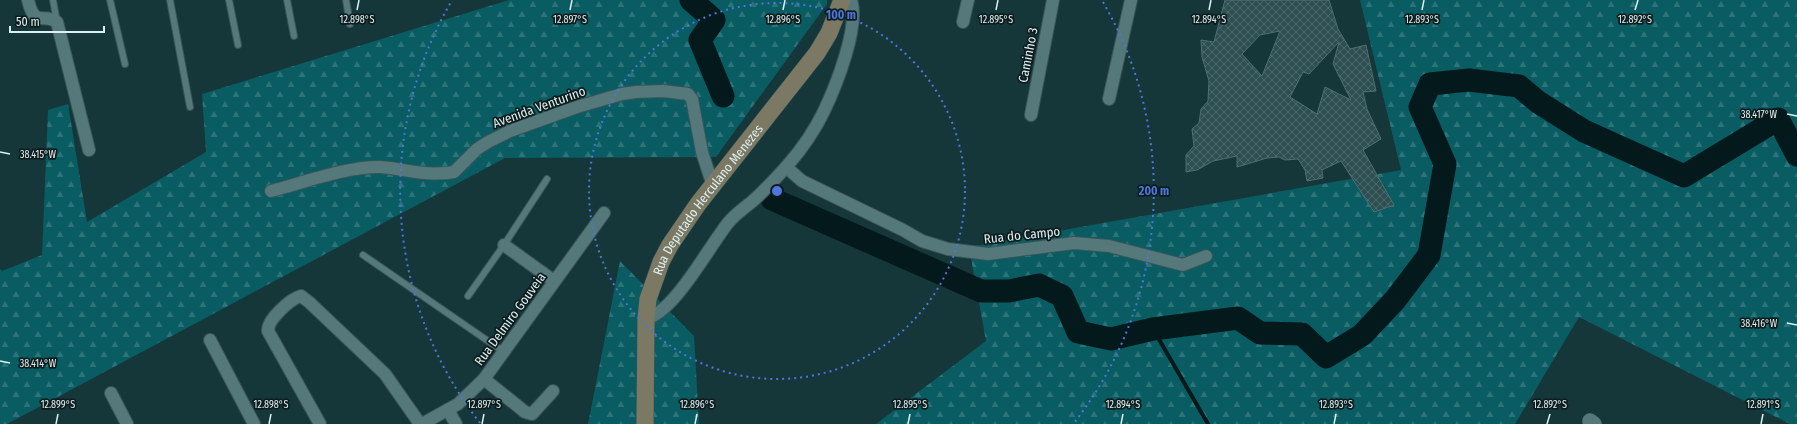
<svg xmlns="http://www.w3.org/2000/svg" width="1797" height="424" viewBox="0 0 1797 424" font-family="'Fira Sans Condensed',sans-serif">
  <defs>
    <pattern id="forest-firs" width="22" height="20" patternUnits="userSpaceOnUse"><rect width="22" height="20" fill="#085c62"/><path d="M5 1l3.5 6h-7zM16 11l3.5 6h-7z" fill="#2c7479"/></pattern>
    <pattern id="building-cross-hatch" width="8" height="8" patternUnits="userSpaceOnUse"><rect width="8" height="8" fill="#2e4f52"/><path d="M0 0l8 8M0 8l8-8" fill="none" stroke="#4c696b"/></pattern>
  </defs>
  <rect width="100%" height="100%" fill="#15373a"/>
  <!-- forest -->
  <g fill="url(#forest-firs)">
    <polygon points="509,0 827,0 827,4 716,157 505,158 7,424 0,424 0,269 2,271 42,255 48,110 68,104 87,222 206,152 202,94"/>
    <polygon points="1360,0 1797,0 1797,424 1790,424 1579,317 1515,424 876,424 986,341 969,247 1401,170"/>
    <polygon points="620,261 694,336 699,424 588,424"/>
  </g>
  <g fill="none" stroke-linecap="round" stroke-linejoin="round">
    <!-- stream -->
    <polyline stroke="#03191b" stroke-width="4" points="1153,329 1208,424"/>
    <!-- river -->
    <g stroke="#03191b" stroke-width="23">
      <polyline points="691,0 714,20 700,40 723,96"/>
      <polyline points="772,199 981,291 1009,291 1039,285 1062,296 1078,332 1111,339 1153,329 1238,318 1260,333 1302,334 1326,357 1362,335 1395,300 1429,255 1445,164 1420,107 1430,84 1469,80 1519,86 1538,102 1584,131 1684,176 1778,119 1797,155"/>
    </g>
  </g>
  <!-- building -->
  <path fill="url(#building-cross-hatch)" stroke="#4d6f72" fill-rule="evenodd" d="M1225 0H1329L1338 29 1350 49 1366 45 1376 91 1363 92 1367 109 1381 139 1363 150 1394 205 1374 212 1341 161 1322 170 1323 178 1307 181 1305 170 1298 159 1285 160 1279 157 1267 158 1237 167V156L1213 161 1197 170 1186 172V155L1194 146 1192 129 1199 123 1201 109 1208 101 1209 81 1202 57 1201 40 1214 42ZM1280 31 1262 76 1242 54 1260 35ZM1339 42 1333 64 1351 100 1325 87 1317 114 1290 97 1303 72 1309 74Z"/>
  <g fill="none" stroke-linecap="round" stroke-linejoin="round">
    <!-- service casing -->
    <g stroke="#395557" stroke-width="8">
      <g id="service">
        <polyline points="53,0 57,22"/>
        <polyline points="110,0 125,64"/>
        <polyline points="170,0 190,107"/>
        <polyline points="229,0 238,45"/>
        <polyline points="287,0 294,36"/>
        <polyline points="346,0 350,24"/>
        <polyline points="363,255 504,352"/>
        <polyline points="468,296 504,245 547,179"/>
      </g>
    </g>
    <!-- minor casing -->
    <g stroke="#395557" stroke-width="14">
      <g id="minor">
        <path d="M28 0C35 29 43 12 57 22L89 150"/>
        <polyline points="963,22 968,0"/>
        <polyline points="1109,99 1131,0"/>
        <polyline points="1031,115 1053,0"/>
        <polyline points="786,167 802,181 903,230 922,241 948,249 988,254 1074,243 1109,246 1183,265 1206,256"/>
        <path d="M271 191C302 183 348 166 381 167 405 169 429 177 454 172L477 149 488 142 510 131 577 107 622 94 636 92 663 91 688 94 692 99 702 152 713 186"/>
        <polyline points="504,245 554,281"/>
        <path d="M646 319C675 311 708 248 728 223 735 214 746 207 755 199 766 189 777 177 787 166 801 150 815 130 824 111 836 86 860 26 851 0"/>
        <polyline points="210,340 254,424"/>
        <polyline points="484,379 525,412 532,414 553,391"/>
        <polyline points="111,393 127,424"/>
        <polyline points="448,410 456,424"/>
        <path d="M320 424 268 331C267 320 290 299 301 296L309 302 385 374 420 424"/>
        <polyline points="422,424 458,404 484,379 604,213"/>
      </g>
    </g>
    <!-- tertiary casing -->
    <g stroke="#395557" stroke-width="16">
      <polyline id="tertiary" points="1590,421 1594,424"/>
    </g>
    <!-- secondary casing -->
    <g stroke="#395557" stroke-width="18">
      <g id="secondary">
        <path id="s1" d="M645 424 646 319 648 299 661 262 670 245 698 204 817 53 829 33 842 0"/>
      </g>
    </g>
    <!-- service -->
    <use href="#service" stroke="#55787b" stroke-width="6"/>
    <!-- minor -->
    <use href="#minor" stroke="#55787b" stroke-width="12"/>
    <!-- tertiary -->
    <use href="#tertiary" stroke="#55787b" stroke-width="15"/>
    <!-- secondary -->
    <use href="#secondary" stroke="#7b7863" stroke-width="17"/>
  </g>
  <!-- ticks -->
  <path fill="none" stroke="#ddf0f1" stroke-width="1.5" d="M357 10 359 0M570 10 572 0M783 10 785 0M996 10 998 0M1209 10 1211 0M1422 10 1424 0M1635 10 1638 0M1787 114 1797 116M0 152 10 154M1787 323 1797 325M0 361 10 363M56 424 58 414M269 424 271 414M482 424 484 414M695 424 697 414M908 424 910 414M1121 424 1123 414M1334 424 1336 414M1547 424 1550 414M1761 424 1763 414"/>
  <!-- distance rings -->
  <g fill="none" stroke="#4d76de" stroke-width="2" stroke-dasharray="2 4">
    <circle cx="777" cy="191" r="188"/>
    <path d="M480 423A377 377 0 0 1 451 2M1103 2A377 377 0 0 1 1074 423"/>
  </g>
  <g text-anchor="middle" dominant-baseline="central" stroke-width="3.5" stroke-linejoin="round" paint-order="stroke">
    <!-- street labels -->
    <g font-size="13" fill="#ddf0f1" stroke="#0e1c1d">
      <text transform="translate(1028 55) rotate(-79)">Caminho 3</text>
      <text transform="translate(539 107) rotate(-20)">Avenida Venturino</text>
      <text stroke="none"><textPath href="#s1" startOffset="242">Rua Deputado Herculano Menezes</textPath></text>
      <text transform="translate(1022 235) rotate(-6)">Rua do Campo</text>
      <text transform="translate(510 319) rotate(-54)">Rua Delmiro Gouveia</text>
    </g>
  </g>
  <g font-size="10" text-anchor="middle" fill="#ddf0f1" stroke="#0e1c1d" stroke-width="3.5" stroke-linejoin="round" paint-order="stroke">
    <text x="357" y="23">12.898°S</text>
    <text x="570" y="23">12.897°S</text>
    <text x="783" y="23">12.896°S</text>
    <text x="996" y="23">12.895°S</text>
    <text x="1209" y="23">12.894°S</text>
    <text x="1422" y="23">12.893°S</text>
    <text x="1635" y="23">12.892°S</text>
    <text x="1759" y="118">38.417°W</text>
    <text x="38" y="158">38.415°W</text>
    <text x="1759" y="327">38.416°W</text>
    <text x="38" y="367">38.414°W</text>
    <text x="58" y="408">12.899°S</text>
    <text x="271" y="408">12.898°S</text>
    <text x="484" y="408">12.897°S</text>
    <text x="697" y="408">12.896°S</text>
    <text x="910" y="408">12.895°S</text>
    <text x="1123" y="408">12.894°S</text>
    <text x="1336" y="408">12.893°S</text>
    <text x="1550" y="408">12.892°S</text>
    <text x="1763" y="408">12.891°S</text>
  </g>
  <circle cx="777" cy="191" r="6" fill="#4d76de" stroke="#0e1c1d" stroke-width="2"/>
  <g font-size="12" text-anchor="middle" font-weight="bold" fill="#4d76de" stroke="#0e1c1d" stroke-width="3.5" stroke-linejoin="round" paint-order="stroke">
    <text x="841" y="19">100 m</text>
    <text x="1154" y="195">200 m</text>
  </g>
  <!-- scale -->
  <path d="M10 26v6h94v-6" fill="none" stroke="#ddf0f1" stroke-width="2"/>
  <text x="16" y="26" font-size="12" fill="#ddf0f1" stroke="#0e1c1d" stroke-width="3" paint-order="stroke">50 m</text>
</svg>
